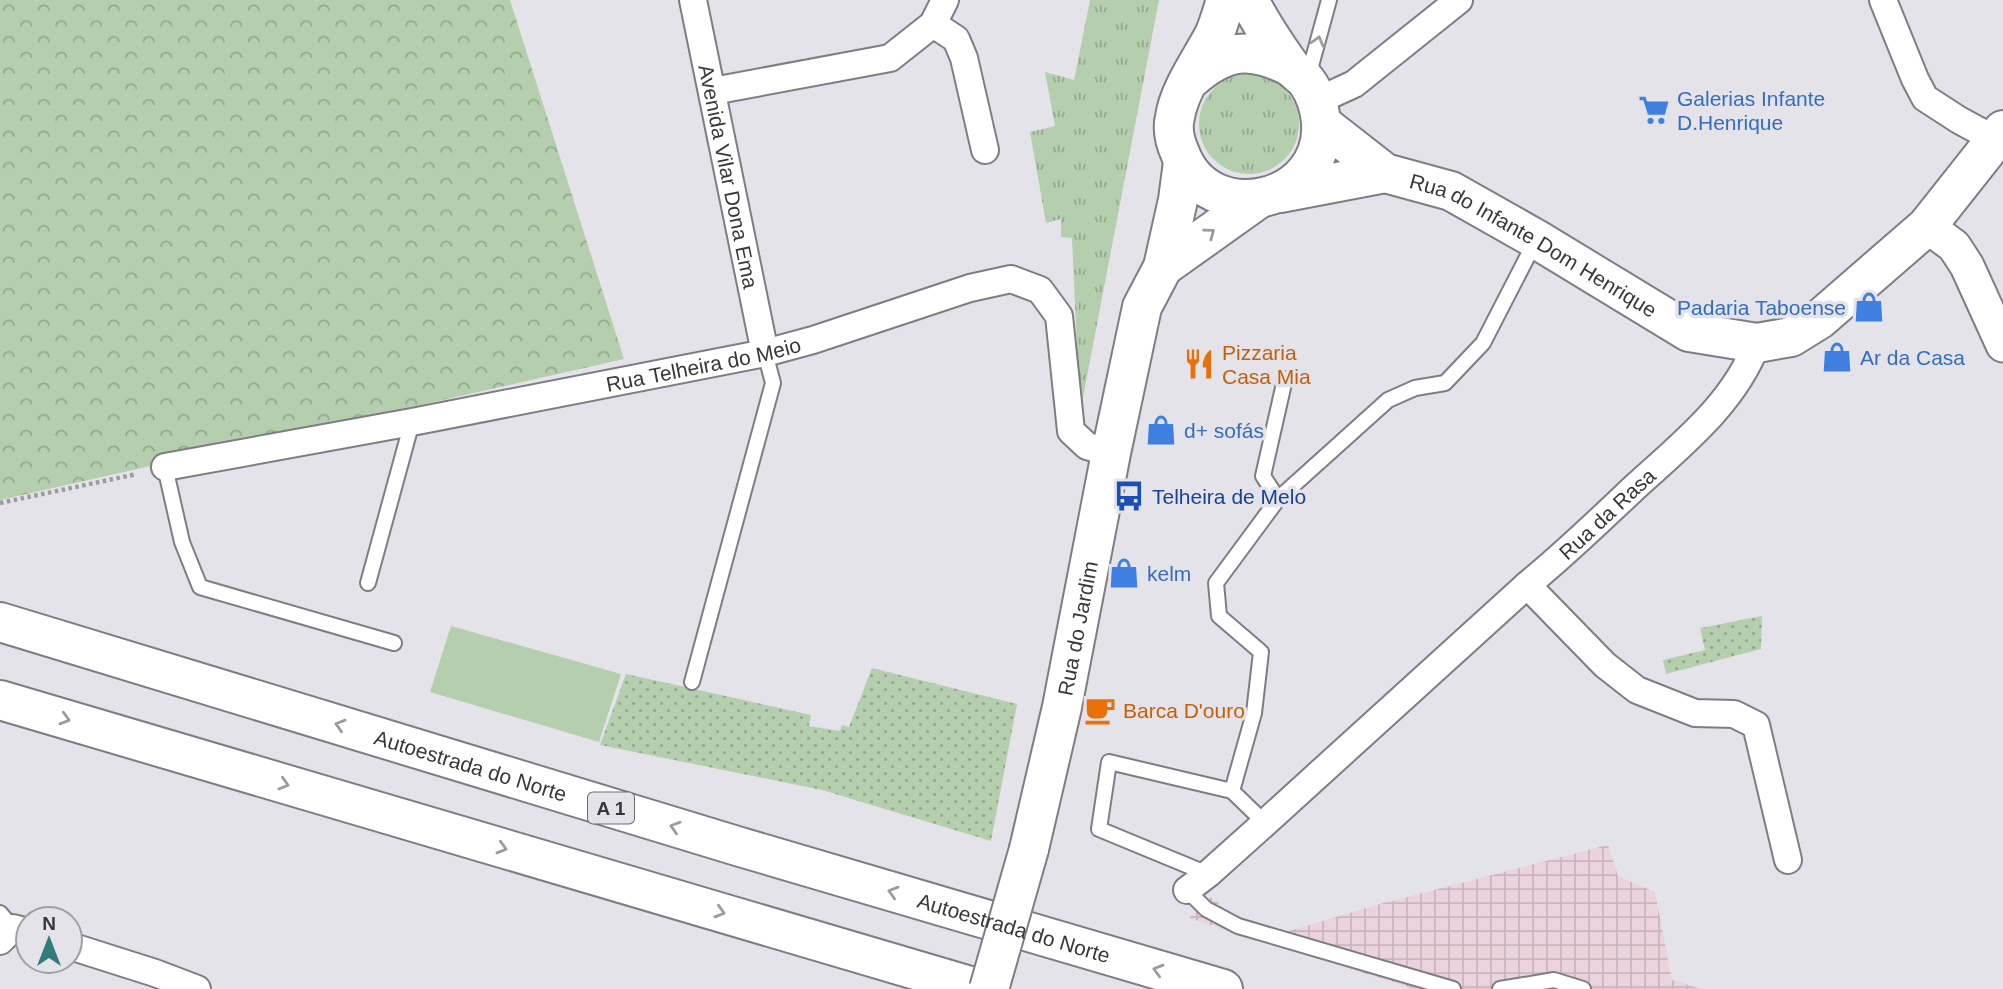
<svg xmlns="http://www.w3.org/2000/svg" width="2003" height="989" viewBox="0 0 2003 989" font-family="Arial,sans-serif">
  <defs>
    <pattern id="industrial-grid" width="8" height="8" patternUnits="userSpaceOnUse" patternTransform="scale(1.75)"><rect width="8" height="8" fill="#ebd3dd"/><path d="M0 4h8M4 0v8" fill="none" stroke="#cab6be"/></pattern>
    <pattern id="grass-tufts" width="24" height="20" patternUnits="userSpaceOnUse" patternTransform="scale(1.75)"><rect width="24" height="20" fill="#b5ceae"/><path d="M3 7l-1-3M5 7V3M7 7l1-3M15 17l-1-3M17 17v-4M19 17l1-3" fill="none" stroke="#94a88f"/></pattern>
    <pattern id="forest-crowns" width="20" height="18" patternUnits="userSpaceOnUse" patternTransform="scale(1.75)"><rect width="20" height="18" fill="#b5ceae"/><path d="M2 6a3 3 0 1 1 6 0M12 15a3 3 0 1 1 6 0" fill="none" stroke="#94a88f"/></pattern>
    <pattern id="garden-dots" width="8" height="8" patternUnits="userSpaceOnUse" patternTransform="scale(1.75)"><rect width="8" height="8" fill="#b5ceae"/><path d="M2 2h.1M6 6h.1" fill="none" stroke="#94a88f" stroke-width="1.8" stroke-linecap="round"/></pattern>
  </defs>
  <rect width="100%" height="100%" fill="#e4e3e9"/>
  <!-- industrial -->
  <polygon fill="url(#industrial-grid)" points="1608,845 1618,876 1655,892 1672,980 1702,989 1414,989 1189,918 1211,897 1234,917 1279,934 1380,904"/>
  <!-- grass -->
  <g fill="url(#grass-tufts)">
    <polygon points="1090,0 1159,0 1080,413 1072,238 1061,237 1061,219 1046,223 1030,132 1055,126 1045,72 1074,80"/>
    <circle cx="1249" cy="124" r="50"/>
  </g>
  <!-- forest -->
  <polygon fill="url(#forest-crowns)" points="0,0 510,0 624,359 0,500"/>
  <!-- garden -->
  <g fill="url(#garden-dots)">
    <polygon points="1762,616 1761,649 1666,674 1663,660 1705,650 1700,628"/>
    <polygon points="872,668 1017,704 991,841 822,790 600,745 626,674 811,715 809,726 840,731 842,725 849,727"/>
  </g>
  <!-- pitch -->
  <polygon fill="#b5ceae" points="451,626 621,674 599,742 430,692"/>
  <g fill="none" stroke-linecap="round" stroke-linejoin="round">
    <!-- service casing -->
    <g stroke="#7e7d83" stroke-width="18">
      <g id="service">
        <polyline points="1308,77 1329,0"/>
        <polyline points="165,467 182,542 200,587 394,643"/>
        <polyline points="1278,499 1263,476 1285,379"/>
        <polyline points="368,583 412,422"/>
        <polyline points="692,682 773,383 765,353"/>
        <polyline points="1232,791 1254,713 1261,652 1219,616 1216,583 1278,499 1388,400 1415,388 1445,383 1483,343 1536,240"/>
        <polyline points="1208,874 1099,829 1109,762 1232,791 1265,823"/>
        <polyline points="1187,890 1206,909 1238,926 1453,989"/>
        <polyline points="0,913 13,928"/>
        <polyline points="1500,989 1554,980 1583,989"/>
      </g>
    </g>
    <!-- minor casing -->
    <g stroke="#7e7d83" stroke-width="30">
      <g id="minor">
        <path id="s1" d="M693 0 765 353"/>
        <polyline points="1883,0 1915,79 1925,98 1959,120 1996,140"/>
        <polyline points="933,24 956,39 964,58 985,150"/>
        <polyline points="713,91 890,58 933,24 945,0"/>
        <polyline points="1317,101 1354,84 1459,0"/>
        <path id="s2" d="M165 467 412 422 765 353 813 340 970 288 1011 279 1040 290 1059 316 1071 431 1087 446 1111 453"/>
        <polyline points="1527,585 1605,665 1637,690 1695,713 1734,714 1756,725 1788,860"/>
        <path id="s3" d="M1187 890 1208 874 1265 823 1527 585C1565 554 1599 521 1634 488 1681 445 1734 404 1757 343"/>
        <polyline points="0,941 13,928 28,932"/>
        <polyline points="70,946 155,973 197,989"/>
      </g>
    </g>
    <!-- tertiary casing -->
    <g stroke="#7e7d83" stroke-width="37">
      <polyline id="tertiary" points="1927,226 1954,246 1967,266 2003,345"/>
    </g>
    <!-- secondary casing -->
    <g stroke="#7e7d83" stroke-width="42">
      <g id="secondary">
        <path d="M1226 0C1222 12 1219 24 1214 35 1201 60 1179 90 1175 117 1172 129 1175 142 1180 153 1208 230 1327 204 1321 122 1320 109 1315 93 1307 82 1302 75 1293 71 1288 63 1274 43 1260 22 1249 0"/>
        <path d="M1191 79C1225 49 1250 46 1291 67"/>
        <path id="s4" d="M1321 123 1385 173 1451 191 1536 239 1689 332 1757 343 1791 337 1820 319 1927 226 2003 130"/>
        <polyline points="1280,193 1385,173"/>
        <polyline points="1163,267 1257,200"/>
        <path id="s5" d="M1029 849 1062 707 1111 453 1142 307 1163 267 1178 200 1183 162"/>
      </g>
    </g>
    <!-- motorway casing -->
    <g stroke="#7e7d83" stroke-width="42">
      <g id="motorway">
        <path id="s6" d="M0 622 737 846 1223 989"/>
        <polyline points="0,700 980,989"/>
      </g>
    </g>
    <!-- path -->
    <polyline stroke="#9c9ba0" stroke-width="4.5" stroke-dasharray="3.5 3.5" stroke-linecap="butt" points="0,503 137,474"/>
    <!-- service -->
    <use href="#service" stroke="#fff" stroke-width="14"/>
    <!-- minor -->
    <use href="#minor" stroke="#fff" stroke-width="26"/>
    <!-- tertiary -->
    <use href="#tertiary" stroke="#fff" stroke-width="33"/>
    <!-- secondary -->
    <use href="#secondary" stroke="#fff" stroke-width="38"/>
    <!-- motorway -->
    <use href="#motorway" stroke="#fff" stroke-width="38"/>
    <!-- secondary-bridge casing -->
    <g stroke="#7e7d83" stroke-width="42" stroke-linecap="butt">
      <polyline id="secondary-bridge" points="989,989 1029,849"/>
    </g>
    <!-- secondary-bridge -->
    <use href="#secondary-bridge" stroke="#fff" stroke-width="38"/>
  </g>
  <!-- one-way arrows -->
  <defs><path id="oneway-chevron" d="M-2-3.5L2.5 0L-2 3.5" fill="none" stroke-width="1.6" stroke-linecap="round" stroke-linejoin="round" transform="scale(1.75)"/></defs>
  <g stroke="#9c9c9c">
    <use href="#oneway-chevron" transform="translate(1318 41) rotate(-74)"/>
    <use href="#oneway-chevron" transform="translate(1210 233) rotate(-36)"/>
    <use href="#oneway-chevron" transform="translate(65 719) rotate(16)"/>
    <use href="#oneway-chevron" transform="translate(340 725) rotate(-163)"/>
    <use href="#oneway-chevron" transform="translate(284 784) rotate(16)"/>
    <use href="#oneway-chevron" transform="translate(675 827) rotate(-163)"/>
    <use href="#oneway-chevron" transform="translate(502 848) rotate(16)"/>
    <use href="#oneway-chevron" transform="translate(893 892) rotate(-164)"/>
    <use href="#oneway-chevron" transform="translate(720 912) rotate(16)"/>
    <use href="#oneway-chevron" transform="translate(1158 970) rotate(-164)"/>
  </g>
  <!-- icons -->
  <defs>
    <g id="supermarket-bare" transform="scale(2.415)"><path d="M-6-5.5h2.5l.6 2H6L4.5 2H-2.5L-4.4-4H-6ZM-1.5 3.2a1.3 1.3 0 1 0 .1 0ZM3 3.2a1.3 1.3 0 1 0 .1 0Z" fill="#3f7fe0" stroke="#e4e3e9" stroke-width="2.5" paint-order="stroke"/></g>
    <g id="shop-bare" transform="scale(2.415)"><path d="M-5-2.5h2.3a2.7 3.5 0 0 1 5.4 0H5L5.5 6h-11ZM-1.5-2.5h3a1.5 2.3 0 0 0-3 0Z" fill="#3f7fe0" stroke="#e4e3e9" stroke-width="2.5" paint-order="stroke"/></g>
    <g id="restaurant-bare" transform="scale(2.415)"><path d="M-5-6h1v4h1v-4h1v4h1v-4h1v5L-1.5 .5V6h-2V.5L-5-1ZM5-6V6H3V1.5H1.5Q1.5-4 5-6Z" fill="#e8710a" stroke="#e4e3e9" stroke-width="2.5" paint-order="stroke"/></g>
    <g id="bus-bare" transform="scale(2.415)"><path d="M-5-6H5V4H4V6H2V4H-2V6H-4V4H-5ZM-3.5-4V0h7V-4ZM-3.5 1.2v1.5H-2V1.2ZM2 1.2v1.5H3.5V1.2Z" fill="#1a4fb4" stroke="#e4e3e9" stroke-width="2.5" paint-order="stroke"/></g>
    <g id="cafe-bare" transform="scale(2.415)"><path d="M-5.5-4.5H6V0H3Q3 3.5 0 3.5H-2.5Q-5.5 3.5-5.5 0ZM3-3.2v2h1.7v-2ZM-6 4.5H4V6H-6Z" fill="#e8710a" stroke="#e4e3e9" stroke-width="2.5" paint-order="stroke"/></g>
  </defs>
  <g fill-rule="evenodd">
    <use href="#supermarket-bare" x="1654" y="110"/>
    <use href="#shop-bare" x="1869" y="307"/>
    <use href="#shop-bare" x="1837" y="357"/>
    <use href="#restaurant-bare" x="1199" y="364"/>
    <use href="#shop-bare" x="1161" y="430"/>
    <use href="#bus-bare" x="1129" y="496"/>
    <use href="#shop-bare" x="1124" y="573"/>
    <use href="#cafe-bare" x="1100" y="710"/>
  </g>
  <g text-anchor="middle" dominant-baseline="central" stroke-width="7" stroke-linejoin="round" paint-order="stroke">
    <!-- shield labels -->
    <rect fill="#e4e3e9" stroke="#6c6b6e" stroke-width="2" x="588" y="792.5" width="46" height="31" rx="5"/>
    <g font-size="19" font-weight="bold" fill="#38383a">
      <text x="611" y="808">A 1</text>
    </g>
    <!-- shop labels -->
    <g font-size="21" fill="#366cbe" stroke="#e4e3e9" text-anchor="start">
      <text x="1677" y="98">Galerias Infante<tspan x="1677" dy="24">D.Henrique</tspan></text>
      <text x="1846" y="307" text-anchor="end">Padaria Taboense</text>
      <text x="1860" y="357">Ar da Casa</text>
      <text x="1184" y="430">d+ sofás</text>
      <text x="1147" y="573">kelm</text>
    </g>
    <!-- street labels -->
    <g font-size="21" fill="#38383a" stroke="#e4e3e9">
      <text stroke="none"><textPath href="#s1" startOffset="180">Avenida Vilar Dona Ema</textPath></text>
      <text stroke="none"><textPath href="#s4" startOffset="247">Rua do Infante Dom Henrique</textPath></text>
      <text stroke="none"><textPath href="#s2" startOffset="548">Rua Telheira do Meio</textPath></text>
      <text stroke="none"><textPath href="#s3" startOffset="564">Rua da Rasa</textPath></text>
      <text stroke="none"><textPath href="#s5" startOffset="226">Rua do Jardim</textPath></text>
      <text stroke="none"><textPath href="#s6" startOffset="492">Autoestrada do Norte</textPath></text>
      <text stroke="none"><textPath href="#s6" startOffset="1059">Autoestrada do Norte</textPath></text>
    </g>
    <!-- food labels -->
    <g font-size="21" fill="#c56008" stroke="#e4e3e9" text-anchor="start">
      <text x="1222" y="352">Pizzaria<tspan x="1222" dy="24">Casa Mia</tspan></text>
      <text x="1123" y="710">Barca D'ouro</text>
    </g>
    <!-- transit labels -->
    <g font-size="21" fill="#164399" stroke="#e4e3e9" text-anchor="start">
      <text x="1152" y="496">Telheira de Melo</text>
    </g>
  </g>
  <!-- north arrow -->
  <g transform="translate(49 940)"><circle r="33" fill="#e4e3e9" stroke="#9f9fa3" stroke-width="2"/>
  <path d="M0-5L12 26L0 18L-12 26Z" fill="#327b7b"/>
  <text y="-10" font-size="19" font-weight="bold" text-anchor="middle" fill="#38383a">N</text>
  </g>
</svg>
